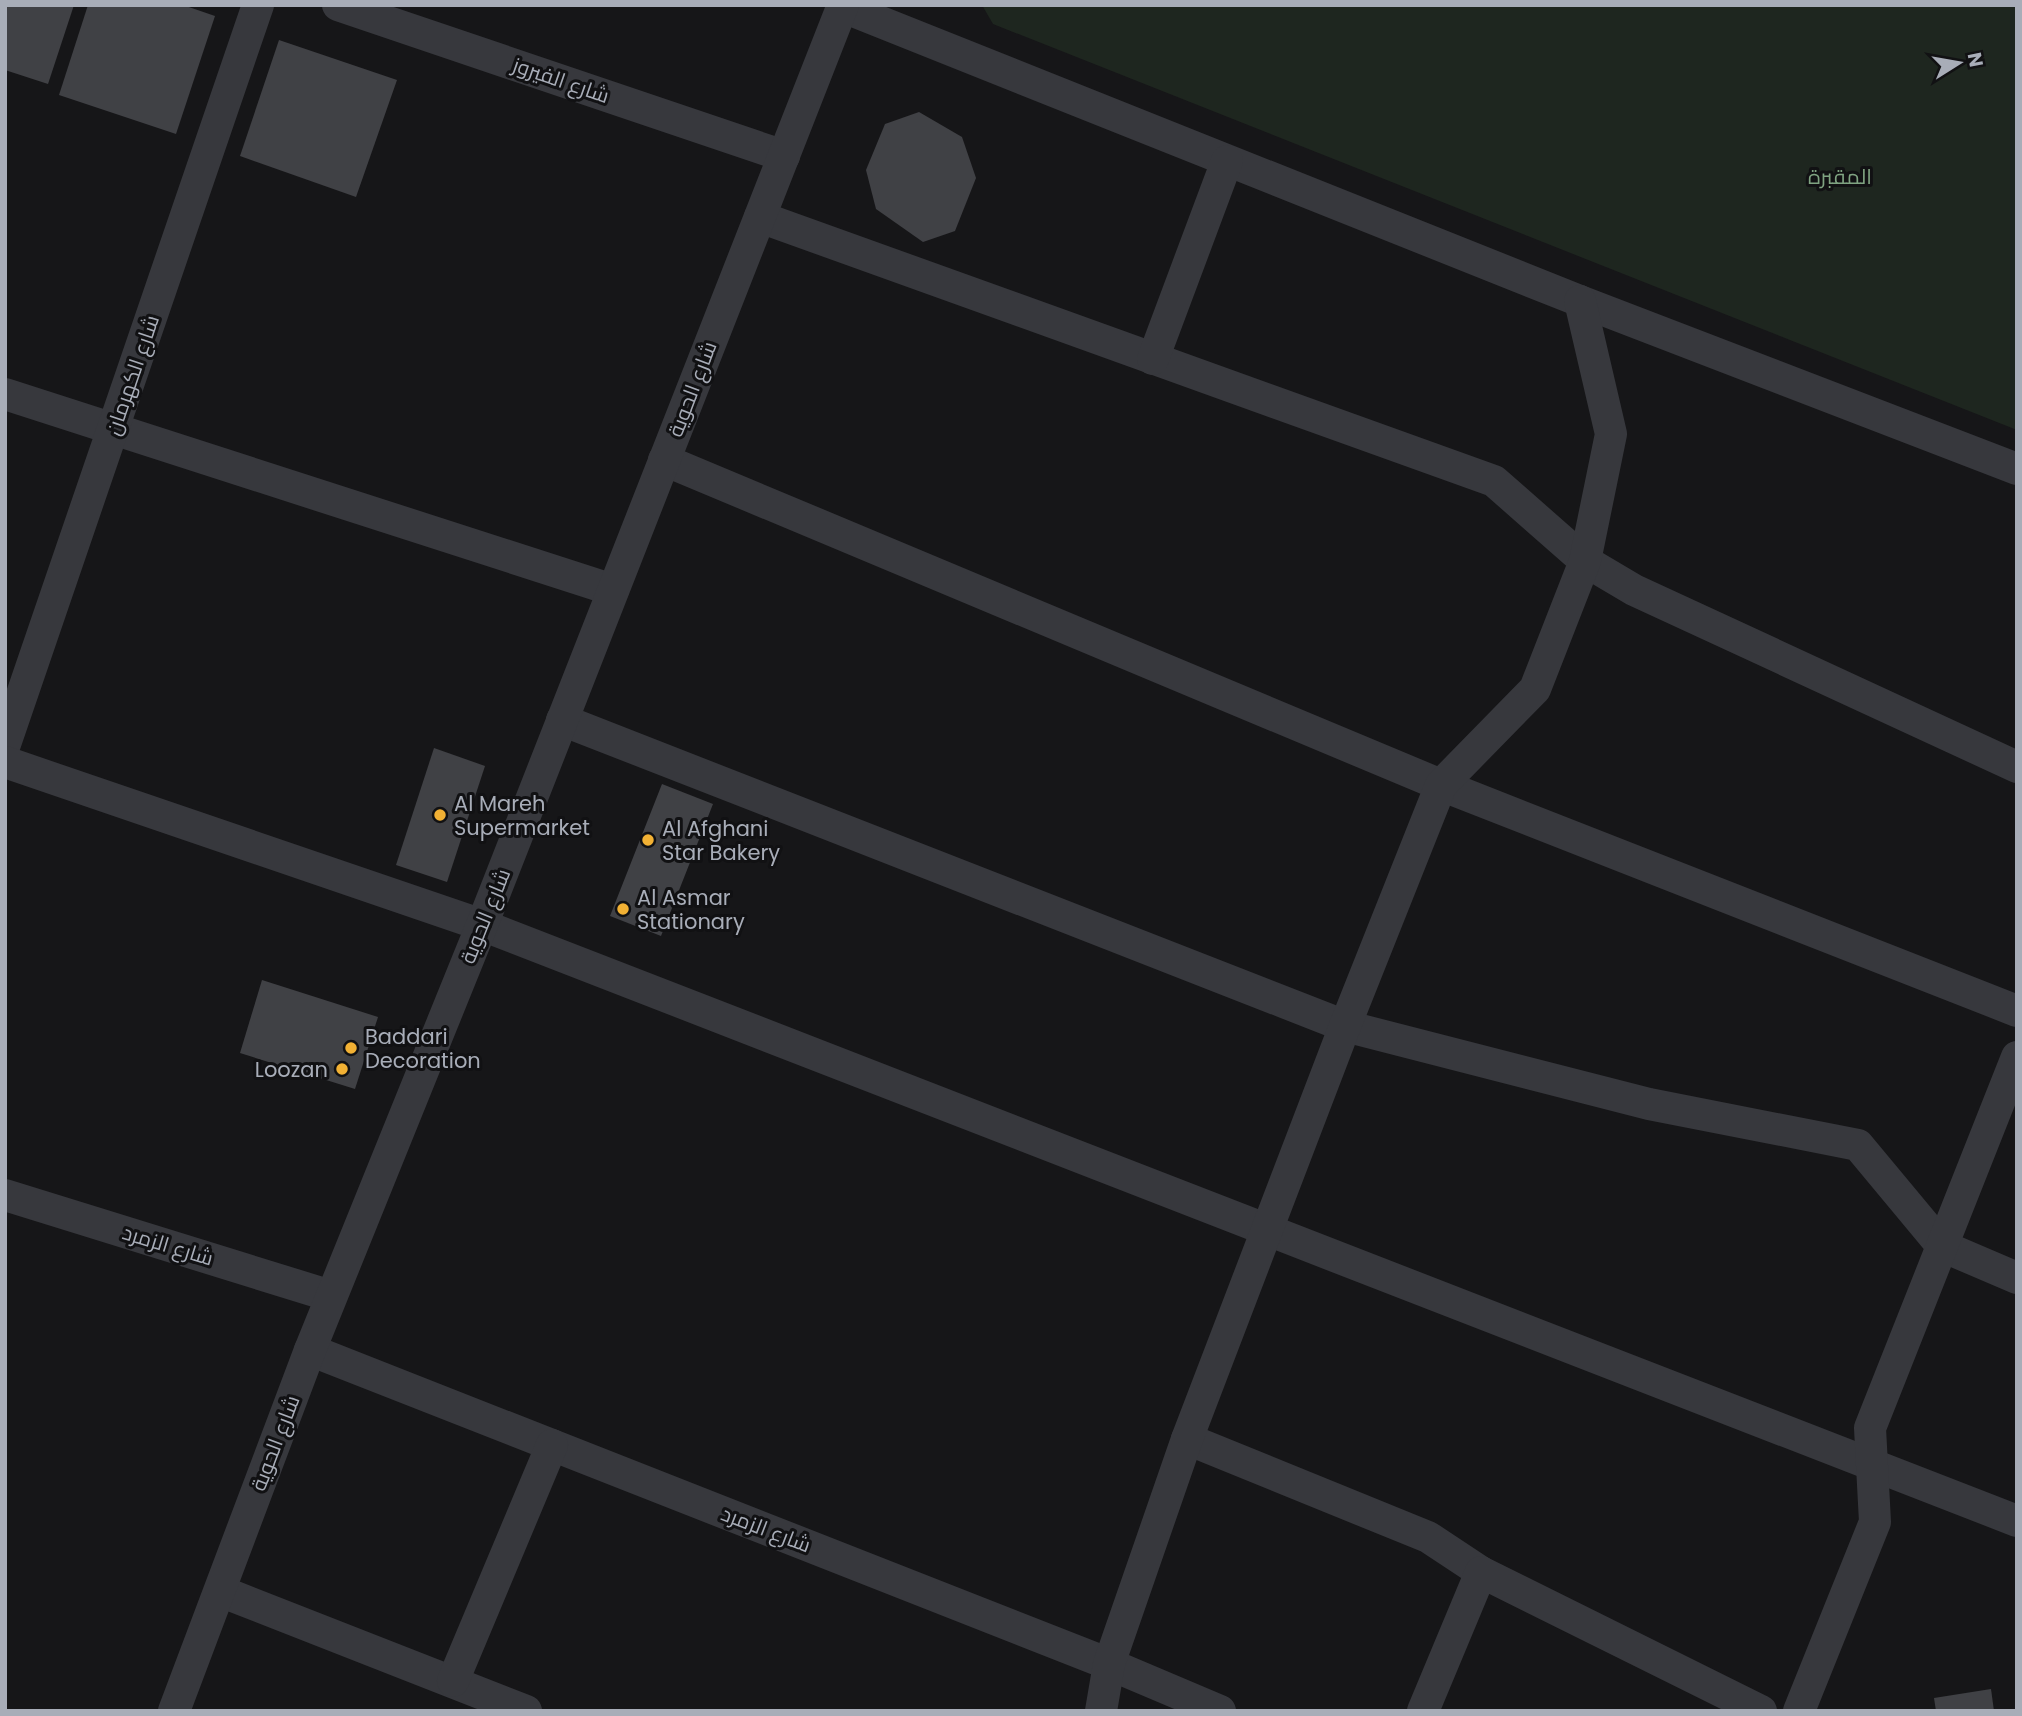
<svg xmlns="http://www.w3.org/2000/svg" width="2022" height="1716" viewBox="0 0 2022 1716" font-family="Poppins,Cairo,sans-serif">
  <rect width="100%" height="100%" fill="#161618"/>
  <!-- green -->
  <polygon fill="#1e261f" points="982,5 2017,5 2017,430 993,24"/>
  <!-- building -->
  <g fill="#404145">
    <polygon points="5,5 74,5 48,84 5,70"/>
    <polygon points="88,5 183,5 215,16 176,134 59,95"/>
    <polygon points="279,40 397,80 356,197 240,156"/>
    <polygon points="919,112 962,137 976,178 955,231 923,242 876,209 866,170 885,124"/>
    <polygon points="434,748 485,766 447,882 396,865"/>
    <polygon points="662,784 713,804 661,936 610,916"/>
    <polygon points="262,980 378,1017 355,1089 240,1053"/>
    <polygon points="1991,1689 1994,1711 1936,1711 1934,1698"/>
  </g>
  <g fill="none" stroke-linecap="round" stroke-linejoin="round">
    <!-- minor -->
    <g stroke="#37383d" stroke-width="32">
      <polyline points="338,5 784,156"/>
      <polyline points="843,7 1580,301 2017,469"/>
      <polyline points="760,217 1494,481 1585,561 1634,590 2017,767"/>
      <polyline points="1153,359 1227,161"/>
      <polyline points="5,394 613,590"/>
      <polyline points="664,460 1441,785 2017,1011"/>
      <polyline points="562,720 1345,1026 1649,1104 1858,1145 1942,1246 2017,1278"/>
      <polyline points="5,744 258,5"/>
      <polyline points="5,762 482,925 2017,1521"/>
      <polyline points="5,1195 331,1296"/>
      <polyline points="310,1350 1109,1664 1220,1711"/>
      <polyline points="1187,1439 1428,1537 1481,1572"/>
      <polyline points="220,1591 526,1711"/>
      <polyline points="453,1681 552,1445"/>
      <polyline points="174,1711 310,1350 482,925 843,5"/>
      <polyline points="1101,1711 1109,1664 1187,1439 1345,1026 1441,785 1535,689 1585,561 1611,434 1580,301"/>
      <polyline points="1423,1711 1481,1572 1761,1711"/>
      <polyline points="1799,1711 1875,1522 1870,1428 2017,1057"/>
    </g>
  </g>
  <!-- markers -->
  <g fill="#f2b134" stroke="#111113" stroke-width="2.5">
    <circle cx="440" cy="815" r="7"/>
    <circle cx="648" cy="840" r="7"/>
    <circle cx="623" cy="909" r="7"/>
    <circle cx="351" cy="1048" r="7"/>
    <circle cx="342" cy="1069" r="7"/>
  </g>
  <g text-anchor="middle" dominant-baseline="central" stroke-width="6" stroke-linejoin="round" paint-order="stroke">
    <!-- street labels -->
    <g font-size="21" fill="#a8adb8" stroke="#111113">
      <text transform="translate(561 80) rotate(19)">شارع الفيروز</text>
      <text transform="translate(132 375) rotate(-71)">شارع الكهرمان</text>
      <text transform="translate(692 389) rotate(-69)">شارع الحوية</text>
      <text transform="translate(485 916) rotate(-68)">شارع الحوية</text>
      <text transform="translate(168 1245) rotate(17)">شارع الزمرد</text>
      <text transform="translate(275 1443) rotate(-69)">شارع الحوية</text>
      <text transform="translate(766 1529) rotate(21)">شارع الزمرد</text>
    </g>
    <!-- park labels -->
    <g font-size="21" fill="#7fa381" stroke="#111113">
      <text x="1840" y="176">المقبرة</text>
    </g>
    <!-- poi labels -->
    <g font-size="21" fill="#a8adb8" stroke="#111113" text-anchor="start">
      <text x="454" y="803">Al Mareh<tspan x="454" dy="24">Supermarket</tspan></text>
      <text x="662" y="828">Al Afghani<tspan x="662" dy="24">Star Bakery</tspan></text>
      <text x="637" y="897">Al Asmar<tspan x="637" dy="24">Stationary</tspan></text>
      <text x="365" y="1036">Baddari<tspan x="365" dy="24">Decoration</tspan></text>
      <text x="328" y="1069" text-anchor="end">Loozan</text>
    </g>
  </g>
  <!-- border -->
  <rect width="2022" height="1716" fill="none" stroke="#a8adb8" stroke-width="14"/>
  <!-- north arrow -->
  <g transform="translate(1959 63) rotate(79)" stroke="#111113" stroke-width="5" paint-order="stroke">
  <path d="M0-5L12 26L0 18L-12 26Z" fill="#a8adb8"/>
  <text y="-10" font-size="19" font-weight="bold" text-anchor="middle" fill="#a8adb8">N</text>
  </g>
</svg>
